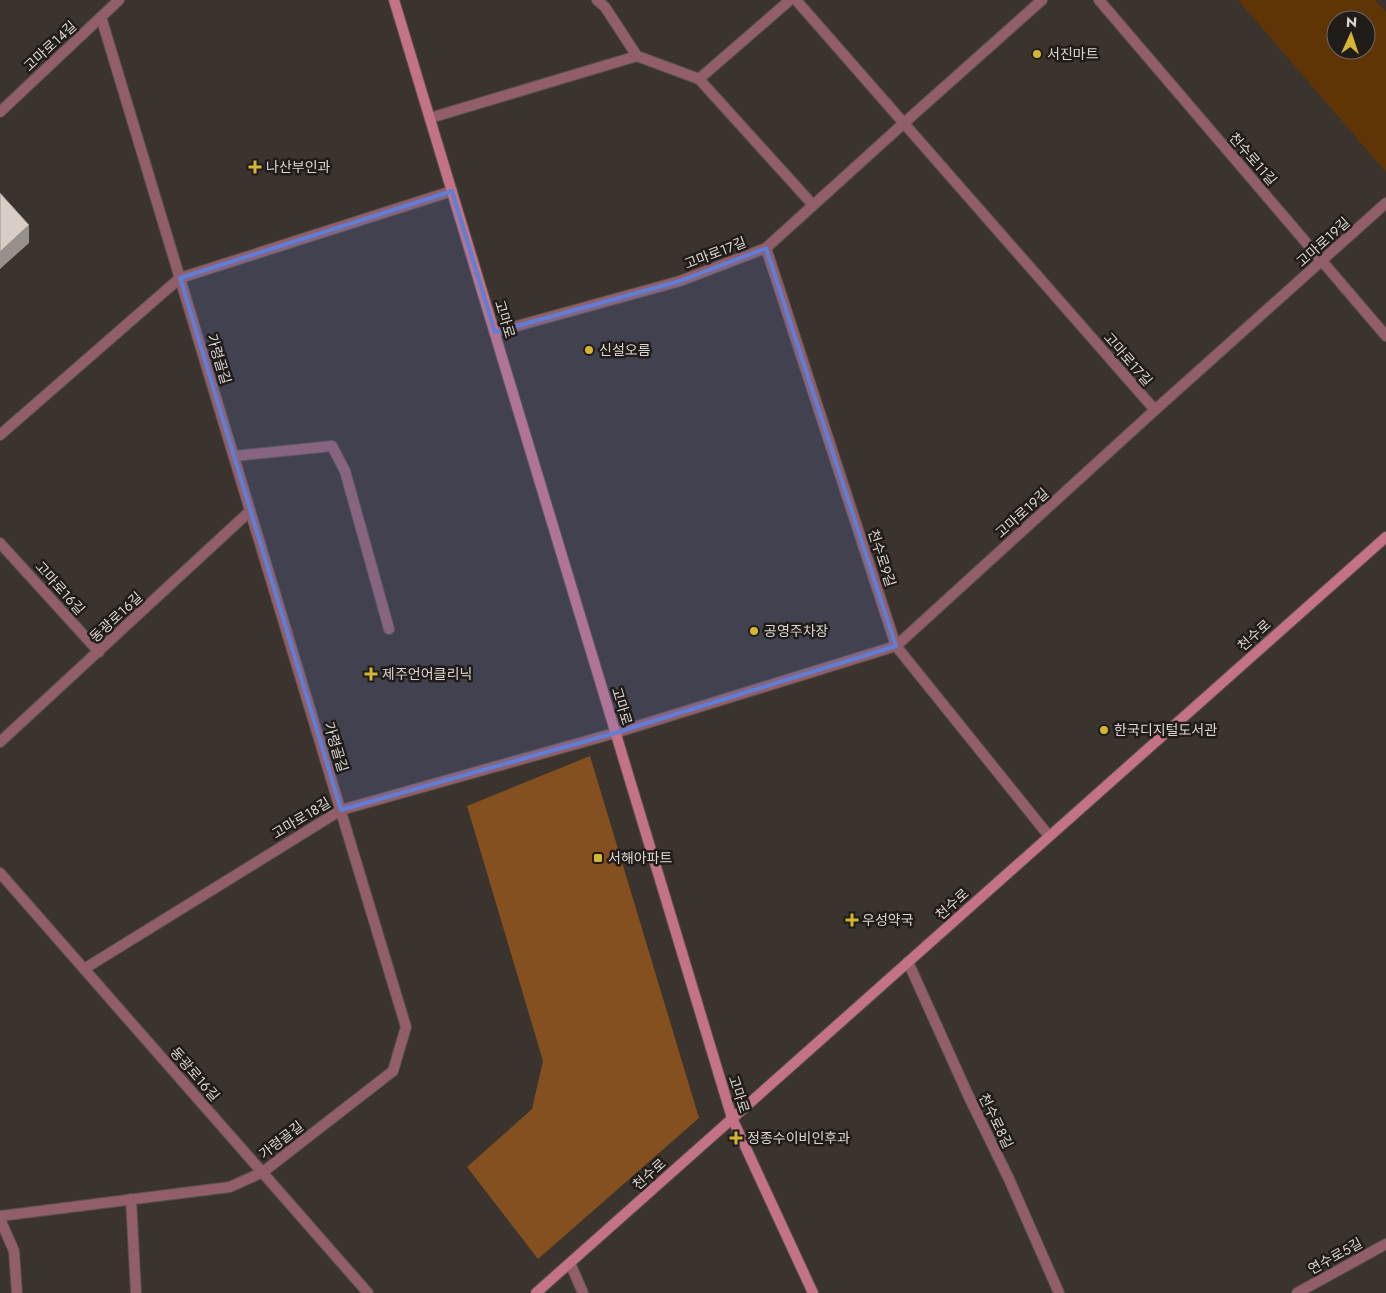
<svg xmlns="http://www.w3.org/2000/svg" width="1386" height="1293" viewBox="0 0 1386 1293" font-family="Jost,'Noto Sans KR',sans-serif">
  <rect width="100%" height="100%" fill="#3b332d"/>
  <!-- green -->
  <path fill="#603506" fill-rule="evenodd" d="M1238 0H1375L1386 12V172ZM1336 20H1366V50H1336Z"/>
  <!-- forest -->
  <polygon fill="#84501f" points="590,756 699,1118 538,1259 467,1167 532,1109 543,1061 467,806"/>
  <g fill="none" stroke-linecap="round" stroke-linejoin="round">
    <!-- street casing -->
    <g stroke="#58504b" stroke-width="12">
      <g id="street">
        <polyline points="597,0 605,7 637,56"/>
        <polyline points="796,0 1155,410"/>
        <polyline points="1099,0 1386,336"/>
        <polyline points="699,79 790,0"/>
        <polyline points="0,112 119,0"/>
        <polyline points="430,118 637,56 699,79 813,205"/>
        <polyline points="766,248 896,646 1049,836"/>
        <polyline points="495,332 680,281 766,248 904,123 1042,0"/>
        <polyline points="0,435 180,278 452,191"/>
        <polyline points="234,456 332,446 345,471 389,629"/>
        <polyline points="0,543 99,652"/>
        <polyline points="0,742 250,511"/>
        <polyline points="0,873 368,1293"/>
        <polyline points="908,962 969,1097 1009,1179 1059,1293"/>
        <polyline points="84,969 341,810 615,733 896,646 1155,410 1386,203"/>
        <polyline points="131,1199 136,1293"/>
        <polyline points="0,1216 230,1187 263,1172 393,1071 406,1027 101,17"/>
        <polyline points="0,1219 14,1251 17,1293"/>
        <polyline points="570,1263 583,1293"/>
        <polyline points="1297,1293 1386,1244"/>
      </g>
    </g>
    <!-- secondary casing -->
    <g stroke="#58504b" stroke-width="12">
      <g id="secondary">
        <polyline points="394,0 732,1118 813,1293"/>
        <polyline points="536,1293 1386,537"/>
      </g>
    </g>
    <!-- street -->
    <use href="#street" stroke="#915e69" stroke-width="10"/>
    <!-- secondary -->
    <use href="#secondary" stroke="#c47286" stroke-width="10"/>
  </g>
  <!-- shaded-wall -->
  <polygon fill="#97908b" points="29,225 29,243 0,269 0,252"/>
  <!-- building -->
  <polygon fill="#d8cec6" stroke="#97908b" points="0,193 29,225 0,252"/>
  <!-- marked area -->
  <path fill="#607ed6" fill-opacity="0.2" stroke="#607ed6" stroke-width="4" stroke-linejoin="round" d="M452 191 495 332 680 281 766 248 896 646 615 733 341 810 180 278Z"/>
  <!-- markers -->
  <g fill="#d5b534" stroke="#201c19" stroke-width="2">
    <circle cx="1037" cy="54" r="5"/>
    <path d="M252.5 159.5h5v5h5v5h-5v5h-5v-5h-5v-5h5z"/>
    <circle cx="589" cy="350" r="5"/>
    <circle cx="754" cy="631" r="5"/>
    <path d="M368.5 666.5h5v5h5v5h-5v5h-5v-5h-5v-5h5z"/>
    <circle cx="1104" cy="730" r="5"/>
    <rect x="593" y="853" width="10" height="10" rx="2.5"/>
    <path d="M849.5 912.5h5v5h5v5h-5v5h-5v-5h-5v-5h5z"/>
    <path d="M733.5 1130.5h5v5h5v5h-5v5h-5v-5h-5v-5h5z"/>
  </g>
  <g text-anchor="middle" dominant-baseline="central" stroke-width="5" stroke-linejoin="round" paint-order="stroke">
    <!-- street labels -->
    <g font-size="14" fill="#dbd6d2" stroke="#201c19">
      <text transform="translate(50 46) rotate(-43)">고마로14길</text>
      <text transform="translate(1253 159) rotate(49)">천수로11길</text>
      <text transform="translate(1323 242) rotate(-42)">고마로19길</text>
      <text transform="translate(715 253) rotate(-21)">고마로17길</text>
      <text transform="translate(505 319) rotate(73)">고마로</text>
      <text transform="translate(219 359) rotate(73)">가령골길</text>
      <text transform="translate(1128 359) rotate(49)">고마로17길</text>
      <text transform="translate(1022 513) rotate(-42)">고마로19길</text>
      <text transform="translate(882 558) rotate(72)">천수로9길</text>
      <text transform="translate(60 588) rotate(48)">고마로16길</text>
      <text transform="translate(116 617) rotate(-43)">동광로16길</text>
      <text transform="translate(1254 635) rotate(-42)">천수로</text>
      <text transform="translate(622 706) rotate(73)">고마로</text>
      <text transform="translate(336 747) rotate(73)">가령골길</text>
      <text transform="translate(301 818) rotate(-31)">고마로18길</text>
      <text transform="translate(952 904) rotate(-42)">천수로</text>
      <text transform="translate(195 1074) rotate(49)">동광로16길</text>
      <text transform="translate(739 1094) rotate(72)">고마로</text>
      <text transform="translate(996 1121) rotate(64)">천수로8길</text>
      <text transform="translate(281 1140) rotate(-38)">가령골길</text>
      <text transform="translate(649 1174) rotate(-42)">천수로</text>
      <text transform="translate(1335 1256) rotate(-29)">연수로5길</text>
    </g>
    <!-- poi labels -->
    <g font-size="14" fill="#dbd6d2" stroke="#201c19" text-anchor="start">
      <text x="1047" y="54">서진마트</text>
      <text x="266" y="167">나산부인과</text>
      <text x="599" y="350">신설오름</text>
      <text x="764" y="631">공영주차장</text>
      <text x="382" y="674">제주언어클리닉</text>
      <text x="1114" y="730">한국디지털도서관</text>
      <text x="608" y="858">서해아파트</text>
      <text x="862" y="920">우성약국</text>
      <text x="747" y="1138">정종수이비인후과</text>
    </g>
  </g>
  <!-- north arrow -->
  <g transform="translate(1351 35) rotate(3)"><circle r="24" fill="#201c19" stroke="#6b6663"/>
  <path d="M0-4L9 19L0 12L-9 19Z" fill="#d5b534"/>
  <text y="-8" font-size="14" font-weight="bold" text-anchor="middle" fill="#dbd6d2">N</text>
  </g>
</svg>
